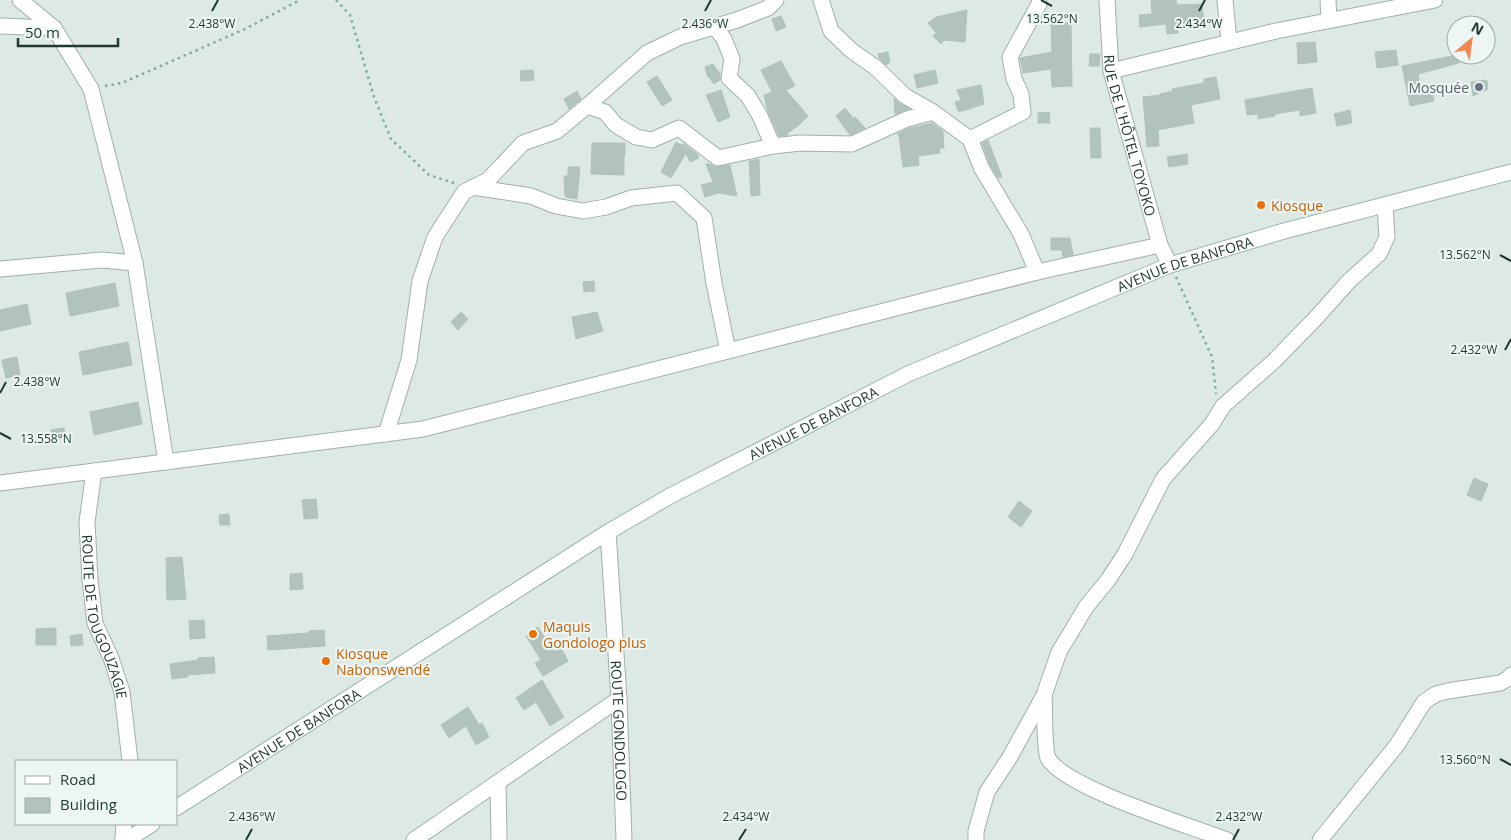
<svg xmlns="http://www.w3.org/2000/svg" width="1511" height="840" viewBox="0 0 1511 840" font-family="'Open Sans',sans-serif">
  <rect width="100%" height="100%" fill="#dde9e5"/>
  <!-- building -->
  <g fill="#b2c3be" stroke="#b0c2bc">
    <polygon points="1151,0 1176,0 1177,5 1202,4 1204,23 1177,24 1178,33 1167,34 1166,24 1140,27 1139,15 1152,14"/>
    <polygon points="967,10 965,42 944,40 941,44 933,36 936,33 928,23 936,17"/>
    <polygon points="781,16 786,27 776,31 772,19"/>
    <polygon points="1051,23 1071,23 1072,86 1052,87 1051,69 1023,73 1020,58 1052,52"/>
    <polygon points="1315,42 1317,62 1298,64 1297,43"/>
    <polygon points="1396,50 1398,65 1377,68 1375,52"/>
    <polygon points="888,52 890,62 886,65 879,58 878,54"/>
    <polygon points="1090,54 1100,54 1099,66 1089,66"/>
    <polygon points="1457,55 1459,63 1418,74 1420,86 1431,85 1434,101 1410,106 1402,66"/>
    <polygon points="781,61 795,86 786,90 808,116 800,124 787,134 788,135 779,136 767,109 764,95 772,92 761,70"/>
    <polygon points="713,64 720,74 720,80 714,84 707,75 705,67"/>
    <polygon points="533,70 534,80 521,81 520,71"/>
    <polygon points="935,70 938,83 917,88 914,75"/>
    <polygon points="657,76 672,100 662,106 647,82"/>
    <polygon points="1216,77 1220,99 1191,105 1194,123 1158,130 1159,146 1147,147 1143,97 1160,95 1160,94 1173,91 1172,89 1204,83 1204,79"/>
    <polygon points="1487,80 1488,89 1473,96 1471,82"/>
    <polygon points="981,85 984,104 963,111 958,111 955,102 961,100 957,90"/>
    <polygon points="1312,88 1316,113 1300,116 1300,110 1275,114 1275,116 1258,119 1258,114 1247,115 1245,100"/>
    <polygon points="721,90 730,117 718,122 706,95"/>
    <polygon points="577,91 581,99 569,109 564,99"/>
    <polygon points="894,98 900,104 909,109 895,114"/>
    <polygon points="845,108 854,119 855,117 865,128 850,135 836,116"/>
    <polygon points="1350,110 1352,123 1337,126 1334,114"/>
    <polygon points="1049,112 1050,123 1038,123 1038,113"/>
    <polygon points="932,123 943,131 944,148 939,148 940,153 918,156 919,165 903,167 899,135 897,134 910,128"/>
    <polygon points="1090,128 1100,128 1101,158 1091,158"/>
    <polygon points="988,140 1002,177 998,178 990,165 982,143"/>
    <polygon points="676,142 681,145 684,144 697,154 699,158 690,162 686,153 671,178 661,172"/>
    <polygon points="592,143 625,143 625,156 624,156 624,175 591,174"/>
    <polygon points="1187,154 1188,164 1169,167 1167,157"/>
    <polygon points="759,159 760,195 751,196 749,161"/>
    <polygon points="706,164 710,164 716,167 730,165 737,196 719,193 705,197 701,185 713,182"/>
    <polygon points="568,167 580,167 577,199 566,197 565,196 564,176 568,176"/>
    <polygon points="1051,238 1070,238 1073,255 1063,257 1062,250 1051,250"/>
    <polygon points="594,281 595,291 584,292 583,282"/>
    <polygon points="115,283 119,306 70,316 66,293"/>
    <polygon points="27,304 31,324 0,331 0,310"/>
    <polygon points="461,312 468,319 458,330 451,322"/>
    <polygon points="597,312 603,331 576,339 572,317"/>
    <polygon points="128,342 132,365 83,375 79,352"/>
    <polygon points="17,357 20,375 6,378 2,360"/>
    <polygon points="138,402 142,424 94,435 90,412"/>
    <polygon points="64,428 65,439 52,440 51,430"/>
    <polygon points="1474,478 1488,484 1481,501 1467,495"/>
    <polygon points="316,499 318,518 304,519 302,500"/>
    <polygon points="1019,501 1032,511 1021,527 1008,517"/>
    <polygon points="229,514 230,525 220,525 219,515"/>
    <polygon points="182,557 186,599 167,600 166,558"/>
    <polygon points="302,573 303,589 290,590 290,574"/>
    <polygon points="204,620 205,638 190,639 189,621"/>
    <polygon points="538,627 554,652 561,648 568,661 543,676 535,663 541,660 526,636"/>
    <polygon points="56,628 56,645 36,645 36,629"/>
    <polygon points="324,630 325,646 268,650 267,636 309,633 309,631"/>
    <polygon points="82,634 83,645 71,646 70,636"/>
    <polygon points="214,657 215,673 187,675 188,677 172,679 170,664 198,660 198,658"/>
    <polygon points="542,680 564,717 550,726 536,702 524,710 516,698"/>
    <polygon points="468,707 479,725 482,723 489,737 476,745 466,726 449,738 441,725"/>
  </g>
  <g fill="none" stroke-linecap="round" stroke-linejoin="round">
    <!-- minor casing -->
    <g stroke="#a0b0ac" stroke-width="17">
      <g id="minor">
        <polyline points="20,0 54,28 91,89 135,263 166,462"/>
        <polyline points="821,0 831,31 852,51 875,67 905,96 933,112 970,139 982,169 1021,234 1037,272"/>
        <path id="s1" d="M1107 0 1111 71 1160 245 1170 265"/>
        <polyline points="1225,0 1229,42"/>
        <polyline points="1328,0 1329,20"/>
        <polyline points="0,26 54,28"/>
        <polyline points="714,26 724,39 732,59 729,78 748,96 760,116 773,146 800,143 852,144 907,119 933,112"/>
        <polyline points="1111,71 1276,31 1435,0"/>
        <polyline points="587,106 605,112 616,125 636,137 652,140 679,128 718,158 773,146"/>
        <polyline points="970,139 1023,112 1021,94 1014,79 1010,57 1039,4"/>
        <polyline points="473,187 531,196 556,206 583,211 606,207 631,198 677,193 704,218 714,283 728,351"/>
        <polyline points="0,269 102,260 135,263"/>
        <polyline points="386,434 409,360 420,281 435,237 464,192 488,180 523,143 557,131 587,106 647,53 680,37 737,20 768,8 776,0"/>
        <path id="s2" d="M94 471 87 522 90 580 95 623 111 658 122 692 130 761"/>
        <polyline points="0,483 423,429 1037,272 1160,245"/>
        <path id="s3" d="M608 532 619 699 624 840"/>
        <path d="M1044 697C1045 709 1044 749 1048 758 1064 788 1191 826 1227 840"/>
        <polyline points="498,782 499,840"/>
        <polyline points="123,840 124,824"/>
        <polyline points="414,840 619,699"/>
        <polyline points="976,840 976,831 987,792 1010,757 1044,695 1059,652 1086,607 1108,580 1125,554 1163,479 1212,424 1223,406 1274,361 1315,319 1349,281 1379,254 1387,237 1385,205"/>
        <polyline points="1320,840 1397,745 1424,702 1436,694 1448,691 1500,683 1509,678 1511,675"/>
      </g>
    </g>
    <!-- secondary casing -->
    <g stroke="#9cb4ae" stroke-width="17">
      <g id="secondary">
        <path id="s4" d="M176 808 608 532 670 496 908 374 1170 265 1284 231 1511 172"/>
        <polyline points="127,840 152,824"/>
      </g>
    </g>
    <!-- path -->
    <g stroke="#7eaca2" stroke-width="2.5" stroke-dasharray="2.5 4" stroke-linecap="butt">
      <polyline points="336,0 350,15 374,97 391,139 429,175 454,183"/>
      <polyline points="105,86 122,83 245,29 300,0"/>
      <polyline points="1176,277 1212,357 1216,394"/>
    </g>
    <!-- minor -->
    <use href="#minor" stroke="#fff" stroke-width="15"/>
    <!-- secondary -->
    <use href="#secondary" stroke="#fff" stroke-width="15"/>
  </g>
  <!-- ticks -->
  <path fill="none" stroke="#1f3833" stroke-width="2" d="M1041 0 1052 6M212 11 218 0M705 11 711 0M1199 11 1205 0M1500 255 1511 261M1505 350 1511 339M0 393 6 382M0 433 11 439M1500 759 1511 765M246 840 252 829M739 840 746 829M1233 840 1239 829"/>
  <!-- markers -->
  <circle fill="#6b7280" stroke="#edf6f2" stroke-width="2" cx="1479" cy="87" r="5"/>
  <g fill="#e8710a" stroke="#edf6f2" stroke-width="2">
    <circle cx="1261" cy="205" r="5"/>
    <circle cx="533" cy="634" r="5"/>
    <circle cx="326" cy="661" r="5"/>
  </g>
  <g text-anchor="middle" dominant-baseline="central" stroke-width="4" stroke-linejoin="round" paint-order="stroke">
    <!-- worship labels -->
    <g font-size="14" fill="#5b616d" stroke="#edf6f2" text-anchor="end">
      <text x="1469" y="87">Mosquée</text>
    </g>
    <!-- street labels -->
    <g font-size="14" fill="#1f3833" stroke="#edf6f2">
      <text stroke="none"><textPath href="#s1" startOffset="138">RUE DE L'HÔTEL TOYOKO</textPath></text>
      <text stroke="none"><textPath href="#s4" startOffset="1150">AVENUE DE BANFORA</textPath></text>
      <text stroke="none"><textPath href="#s4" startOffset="745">AVENUE DE BANFORA</textPath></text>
      <text stroke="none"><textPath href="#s2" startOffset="149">ROUTE DE TOUGOUZAGIE</textPath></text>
      <text stroke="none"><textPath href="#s4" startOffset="145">AVENUE DE BANFORA</textPath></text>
      <text stroke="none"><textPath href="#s3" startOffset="199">ROUTE GONDOLOGO</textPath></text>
    </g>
    <!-- food labels -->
    <g font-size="14" fill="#c56008" stroke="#edf6f2" text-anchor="start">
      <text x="1271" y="205">Kiosque</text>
      <text x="543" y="626">Maquis<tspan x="543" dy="16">Gondologo plus</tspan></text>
      <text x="336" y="653">Kiosque<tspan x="336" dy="16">Nabonswendé</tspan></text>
    </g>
  </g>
  <g font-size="12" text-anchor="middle" fill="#1f3833" stroke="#edf6f2" stroke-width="4" stroke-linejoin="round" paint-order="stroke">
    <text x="1052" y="23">13.562°N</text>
    <text x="212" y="28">2.438°W</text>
    <text x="705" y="28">2.436°W</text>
    <text x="1199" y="28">2.434°W</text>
    <text x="1465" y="259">13.562°N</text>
    <text x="1474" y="354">2.432°W</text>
    <text x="37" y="386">2.438°W</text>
    <text x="46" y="443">13.558°N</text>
    <text x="1465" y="764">13.560°N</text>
    <text x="252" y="821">2.436°W</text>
    <text x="746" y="821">2.434°W</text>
    <text x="1239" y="821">2.432°W</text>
  </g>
  <!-- legend -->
  <rect x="15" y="760" width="162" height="65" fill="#edf6f2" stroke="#9baaa6"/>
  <rect x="25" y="776" width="25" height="8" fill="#ffffff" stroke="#9baaa6"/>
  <text x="60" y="785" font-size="15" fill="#1f3833">Road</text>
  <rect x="25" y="798" width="25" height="15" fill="#b2c3be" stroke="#9baaa6"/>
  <text x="60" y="810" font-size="15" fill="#1f3833">Building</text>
  <!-- north arrow -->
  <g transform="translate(1471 40) rotate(29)"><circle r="24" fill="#edf6f2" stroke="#9baaa6"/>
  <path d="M0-4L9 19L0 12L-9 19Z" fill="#f08854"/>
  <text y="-8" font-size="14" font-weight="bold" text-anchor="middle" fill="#1f3833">N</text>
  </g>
  <!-- scale -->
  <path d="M18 38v8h100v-8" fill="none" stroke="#1f3833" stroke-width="2.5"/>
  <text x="25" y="38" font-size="15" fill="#1f3833" stroke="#edf6f2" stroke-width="4" paint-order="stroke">50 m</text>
</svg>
